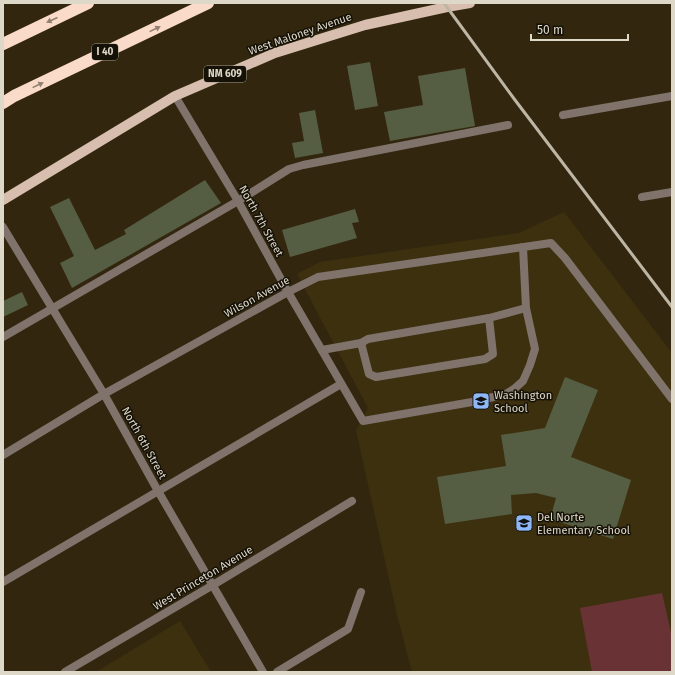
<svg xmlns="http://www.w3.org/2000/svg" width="675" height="675" viewBox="0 0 675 675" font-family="'Fira Sans',sans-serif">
  <rect width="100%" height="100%" fill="#32270e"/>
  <!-- built -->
  <g fill="#3d300f">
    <polygon points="564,212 672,353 672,672 412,672 397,615 356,430 368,408 297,274 320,262 519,233"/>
    <polygon points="180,621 211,672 96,672"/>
  </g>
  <!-- green -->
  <polygon fill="#693336" points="662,593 672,637 672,672 592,672 580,608"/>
  <!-- building -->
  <g fill="#555d43">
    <polygon points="370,62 378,106 355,110 347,66"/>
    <polygon points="465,68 475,126 390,141 384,112 423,105 418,76"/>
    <polygon points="315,110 323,153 295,158 292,143 304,141 299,113"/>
    <polygon points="205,180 221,203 72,288 60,263 74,256 50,207 69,198 95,250 126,234 124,230"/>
    <polygon points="355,209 359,222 352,223 357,238 290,257 282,230"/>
    <polygon points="22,292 28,305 3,317 3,301"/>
    <polygon points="565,377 598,390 571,457 631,480 613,539 550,519 556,498 536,493 511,495 512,514 445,524 437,477 506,466 501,435 545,428"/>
  </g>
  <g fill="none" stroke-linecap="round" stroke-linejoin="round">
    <!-- lane -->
    <g stroke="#7f736c" stroke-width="8">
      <polyline points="563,115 672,96"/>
      <polyline points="3,337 238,201 289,169 303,165 508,125"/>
      <polyline points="3,582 341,384"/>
      <polyline points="277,672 348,629 361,592"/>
    </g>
    <!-- street -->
    <g stroke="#7f736c" stroke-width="8">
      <polyline points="175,96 238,201 288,292 363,421 472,402 506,394 514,389 523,381 530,365 535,349 526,308 523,247"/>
      <polyline points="642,197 672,192"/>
      <polyline points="3,227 104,394 158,491 263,672"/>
      <polyline points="361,343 369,374 376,377 485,359 493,354 489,318"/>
      <polyline points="322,350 361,343 368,339 489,318 526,308"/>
      <polyline points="3,455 104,394 288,292 318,277 551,243 565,258 672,399"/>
      <polyline points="65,672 213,585 352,501"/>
    </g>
    <!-- primary -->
    <polyline stroke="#d7beae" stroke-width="10" points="3,200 175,96 275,53 365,25 447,7 470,3"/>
    <!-- highway -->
    <g stroke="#fadbc9" stroke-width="12">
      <polyline points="3,44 88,3"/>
      <polyline points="3,103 14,96 208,3"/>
    </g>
    <!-- rail -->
    <polyline stroke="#bdb6a5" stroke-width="3" points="444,3 515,100 672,307"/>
  </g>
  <!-- one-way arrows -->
  <defs><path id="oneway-solid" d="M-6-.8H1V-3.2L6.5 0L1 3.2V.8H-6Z"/></defs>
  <g fill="#938072">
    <use href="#oneway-solid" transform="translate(52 20) rotate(155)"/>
    <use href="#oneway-solid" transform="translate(155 29) rotate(-26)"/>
    <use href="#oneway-solid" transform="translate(38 85) rotate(-26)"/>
  </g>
  <!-- icons -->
  <defs>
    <g id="school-square" transform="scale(0.9)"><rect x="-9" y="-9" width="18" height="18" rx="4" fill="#8eb8fd" stroke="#151107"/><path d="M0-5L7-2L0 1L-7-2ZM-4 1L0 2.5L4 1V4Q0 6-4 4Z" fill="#111"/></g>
  </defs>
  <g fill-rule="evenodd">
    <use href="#school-square" x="481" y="401"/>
    <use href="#school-square" x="524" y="523"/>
  </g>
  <g text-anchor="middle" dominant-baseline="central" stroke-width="3" stroke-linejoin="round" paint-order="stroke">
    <!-- shield labels -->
    <g fill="#151107" stroke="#a29c8f" stroke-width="1">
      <rect x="92" y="44" width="26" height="16" rx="3"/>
      <rect x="204" y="66" width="42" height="16" rx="3"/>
    </g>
    <g font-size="10" font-weight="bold" fill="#ded8c9">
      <text x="105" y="52">I 40</text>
      <text x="225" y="74">NM 609</text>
    </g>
    <!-- street labels -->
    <g font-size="11" fill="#ded8c9" stroke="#151107">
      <text transform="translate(300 34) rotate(-19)">West Maloney Avenue</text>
      <text transform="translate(261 221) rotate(61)">North 7th Street</text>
      <text transform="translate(257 297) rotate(-29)">Wilson Avenue</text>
      <text transform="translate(144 443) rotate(61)">North 6th Street</text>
      <text transform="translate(203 578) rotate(-31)">West Princeton Avenue</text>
    </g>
    <!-- poi labels -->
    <g font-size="11" fill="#ded8c9" stroke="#151107" text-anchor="start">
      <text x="494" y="395">Washington<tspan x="494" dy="13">School</tspan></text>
      <text x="537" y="517">Del Norte<tspan x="537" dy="13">Elementary School</tspan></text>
    </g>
  </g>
  <!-- border -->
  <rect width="675" height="675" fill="none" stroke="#ded8c9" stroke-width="8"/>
  <!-- scale -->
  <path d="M531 34v6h97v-6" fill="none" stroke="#ded8c9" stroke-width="2"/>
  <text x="537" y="34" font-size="12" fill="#ded8c9" stroke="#151107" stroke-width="3" paint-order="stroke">50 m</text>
</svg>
